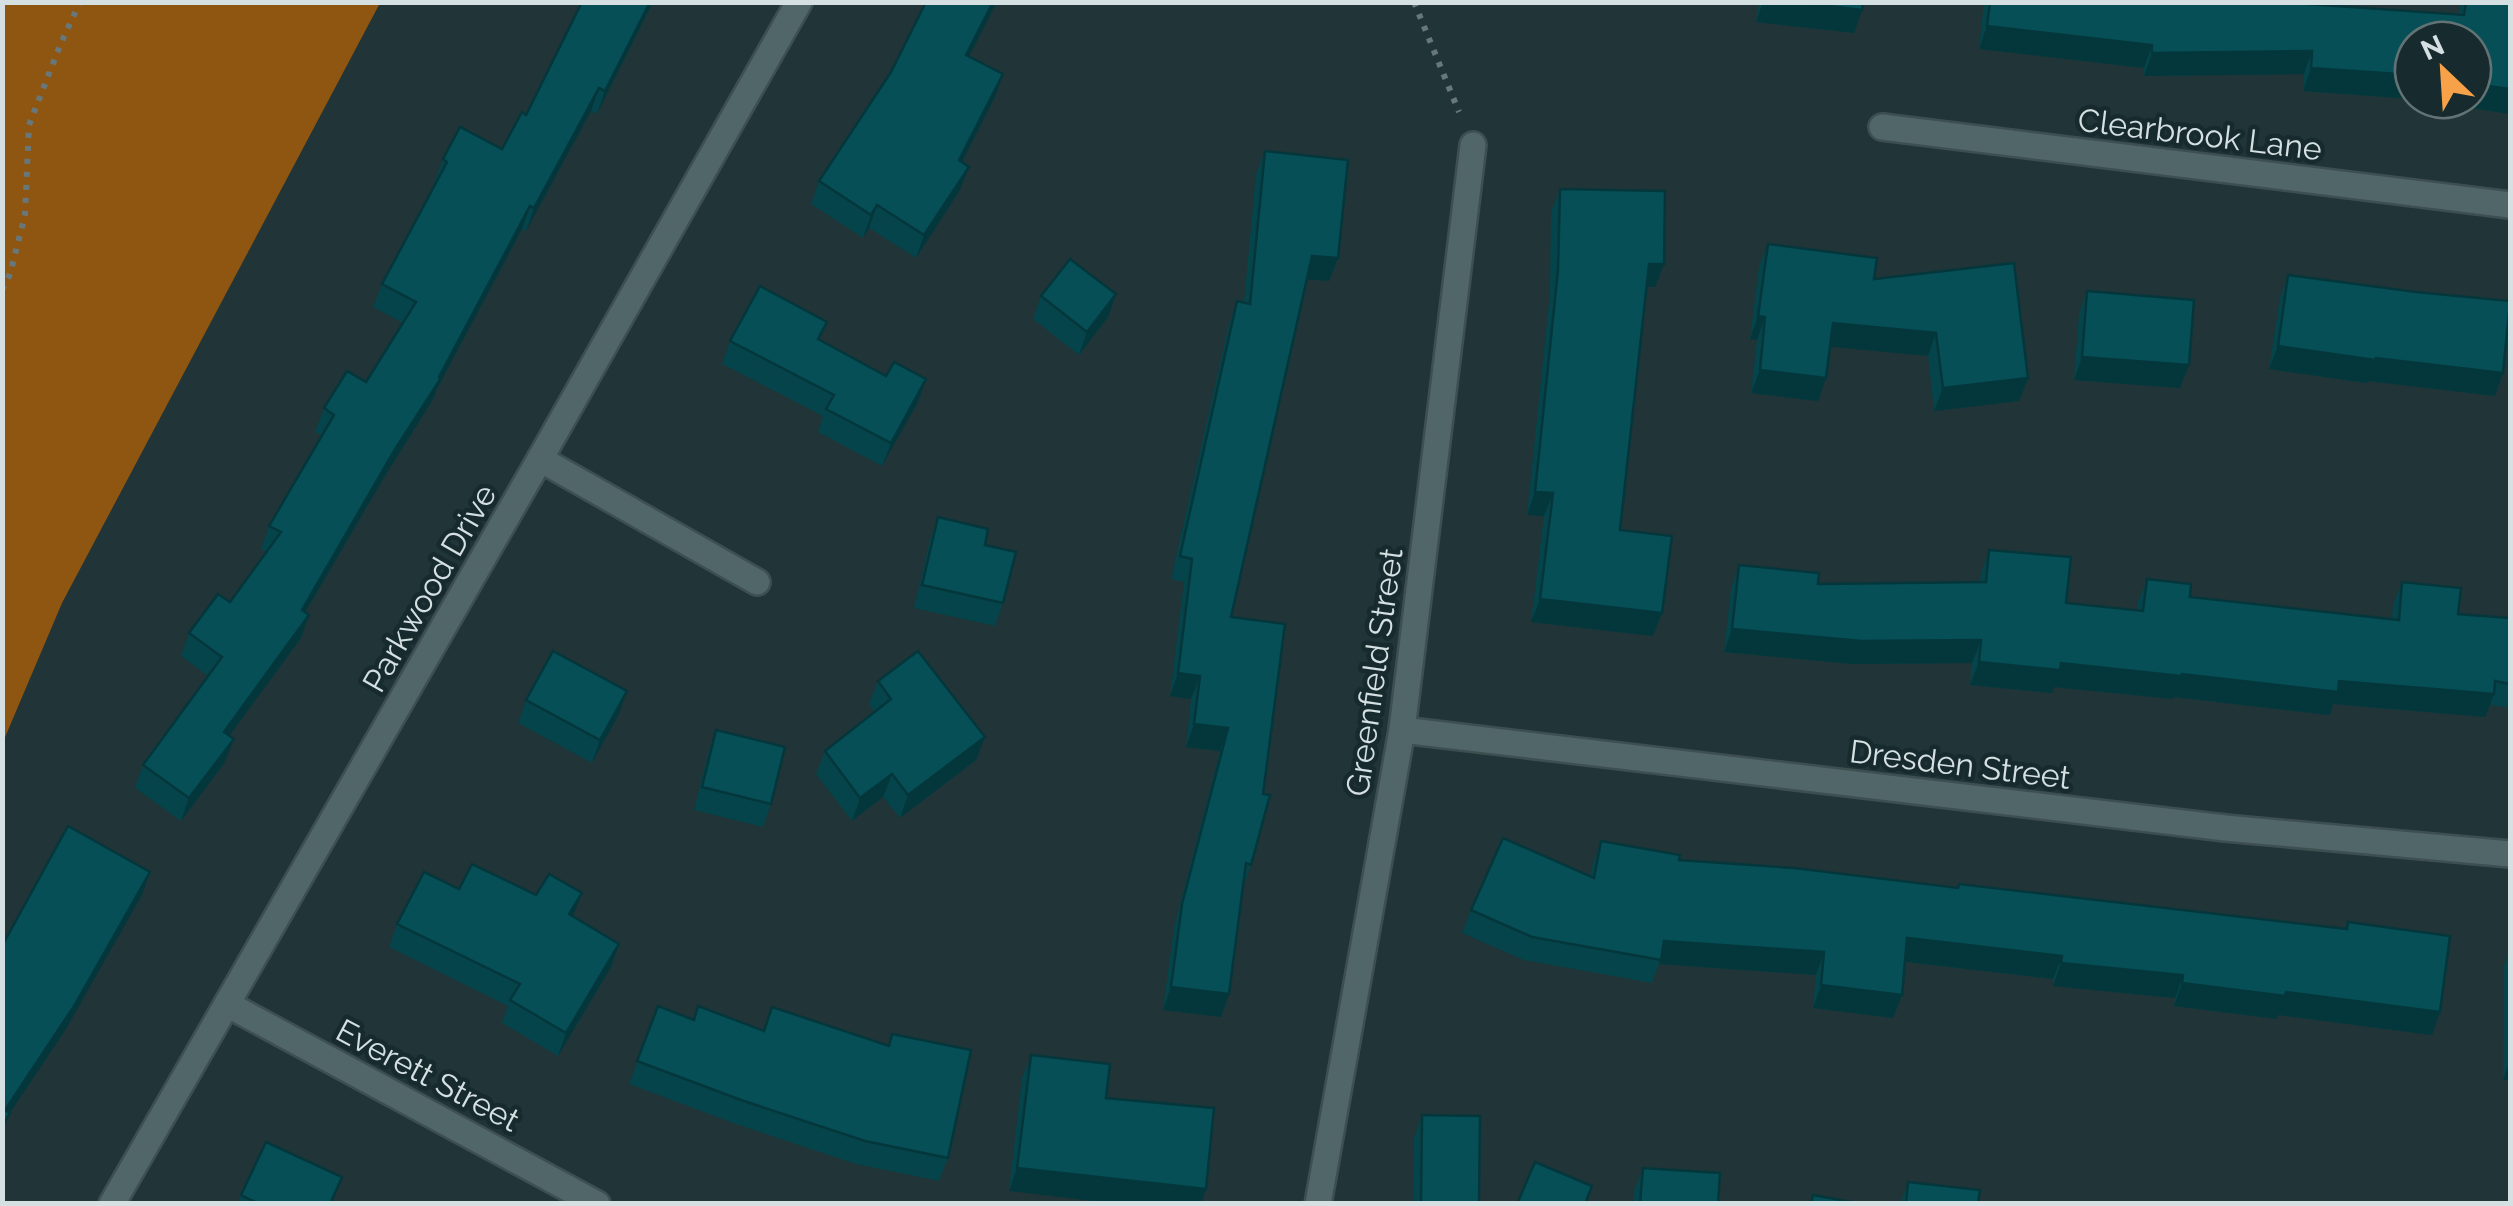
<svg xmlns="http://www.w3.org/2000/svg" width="2513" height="1206" viewBox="0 0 2513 1206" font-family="Raleway,sans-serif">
  <rect width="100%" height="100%" fill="#213437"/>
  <!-- forest -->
  <polygon fill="#8f5611" points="3,2 380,3 62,603 3,742"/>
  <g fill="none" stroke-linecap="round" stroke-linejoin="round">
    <!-- minor casing -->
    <g stroke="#3e4f51" stroke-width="30">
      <g id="minor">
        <polyline points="1882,127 2510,205"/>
        <polyline points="540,459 757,582"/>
        <polyline points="1402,730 2225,828 2510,854"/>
        <polyline points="227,1004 597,1204"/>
        <polyline points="112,1204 540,459 799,2"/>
        <polyline points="1318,1204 1402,730 1473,145"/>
      </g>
    </g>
    <!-- path -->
    <g stroke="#67777a" stroke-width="6" stroke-dasharray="5 8" stroke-linecap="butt">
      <polyline points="1414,2 1459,112"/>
      <polyline points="2,290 10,274 25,215 29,125 61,43 80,2"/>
    </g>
    <!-- minor -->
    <use href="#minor" stroke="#516669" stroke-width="25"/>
  </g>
  <!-- wall -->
  <g fill="#05444a">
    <polygon points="653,2 597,114 591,111 526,231 522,229 438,387 432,401 386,474 305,613 309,615 301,638 229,736 225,762 181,821 135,788 143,765 208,676 181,656 189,633 230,602 266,552 261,549 269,526 322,436 315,432 324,408 366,382 403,323 373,307 382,284 436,183 434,182 443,159 502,149 526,115"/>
    <polygon points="926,2 997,2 969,56 995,97 962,162 960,190 916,258 869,228 863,238 811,204 819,181 891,72"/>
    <polygon points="1759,2 1863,2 1854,33 1756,22"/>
    <polygon points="1984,2 2279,2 2459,14 2461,2 2510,2 2510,114 2446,104 2446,101 2428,100 2473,100 2413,40 2413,99 2303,91 2304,74 2144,76 2144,68 1979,49"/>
    <polygon points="1265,151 1338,258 1329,281 1307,279 1231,617 1251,865 1243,888 1229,994 1221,1017 1163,1010 1174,927 1220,751 1186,747 1191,699 1170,696 1184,582 1171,579 1229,324 1237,301 1244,302 1256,174"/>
    <polygon points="1560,189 1664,264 1655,287 1646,287 1620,530 1653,636 1531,622 1544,516 1527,515 1550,293 1551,212"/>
    <polygon points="1768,244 1874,279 2028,378 2019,401 1934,411 1928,356 1830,346 1818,401 1751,393 1757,340 1750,339 1759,267"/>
    <polygon points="2288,275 2503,373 2495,396 2368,381 2367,383 2269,369 2280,298"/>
    <polygon points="2087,291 2180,388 2074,380 2079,314"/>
    <polygon points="1116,294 1108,317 1079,355 1033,319 1041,296"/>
    <polygon points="821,340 886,376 926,379 918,402 882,466 818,432 823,416 722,364 730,341"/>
    <polygon points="938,517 1003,603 995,626 914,608 930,540"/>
    <polygon points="1989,550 2066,603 2137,611 2138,602 2147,579 2190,597 2392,619 2393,605 2402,582 2458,614 2510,618 2510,708 2490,705 2485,717 2333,704 2330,715 2174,697 2173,699 2054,687 2052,693 1970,685 1972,663 1853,664 1724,652 1731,588 1739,565 1818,584 1980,582 1981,573"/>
    <polygon points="878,681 985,737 976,760 900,818 883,797 852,821 816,774 825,751 875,712 869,704"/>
    <polygon points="526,700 619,714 592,763 518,723"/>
    <polygon points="716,730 771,804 763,827 694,810 708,753"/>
    <polygon points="1601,841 1679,860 2345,929 2348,922 2432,1035 2278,1015 2277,1019 2174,1006 2175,998 2053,986 2053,979 1905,962 1902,995 1893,1018 1813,1008 1816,975 1659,964 1652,983 1524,960 1462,933 1471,910 1590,876 1593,864"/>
    <polygon points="459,889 573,917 619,944 611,967 558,1056 502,1023 508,1006 389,947 397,924"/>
    <polygon points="2510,947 2510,1080 2503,1080 2504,966"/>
    <polygon points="658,1006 694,1020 764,1031 888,1046 892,1034 948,1158 939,1181 856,1164 733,1123 629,1084"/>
    <polygon points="1031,1055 1110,1064 1009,1191 1022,1078"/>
    <polygon points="1422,1115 1479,1204 1413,1204 1414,1138"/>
    <polygon points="1643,1168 1718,1204 1633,1204 1634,1191"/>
    <polygon points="342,1177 332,1204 238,1204 241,1195"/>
    <polygon points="1908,1182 1978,1204 1900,1204"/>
  </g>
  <!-- shaded-wall -->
  <g fill="#04373c">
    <polygon points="650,2 653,2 597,114 605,91"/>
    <polygon points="993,2 997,2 958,78 966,55"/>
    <polygon points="1763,2 1798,2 1862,10 1854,33 1756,22"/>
    <polygon points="1987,26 2152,45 2144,68 1979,49"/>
    <polygon points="2312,51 2304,74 2144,76 2152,53"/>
    <polygon points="2311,68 2413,75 2413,99 2303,91"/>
    <polygon points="1003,74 995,97 951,183 959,160"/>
    <polygon points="2473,84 2510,89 2510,114 2446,104 2447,100 2473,100"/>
    <polygon points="599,88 591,111 526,231 534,208"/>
    <polygon points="969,167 960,190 916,258 924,235"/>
    <polygon points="877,205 869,228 863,238 871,215"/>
    <polygon points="530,206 522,229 438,387 432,401 386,474 293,633 302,610 439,377"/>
    <polygon points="1312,256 1338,258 1329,281 1304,279"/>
    <polygon points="1649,264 1664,264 1655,287 1641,287"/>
    <polygon points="1116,294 1108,317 1079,355 1087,332"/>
    <polygon points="1758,316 1765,317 1757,340 1750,339"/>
    <polygon points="1833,323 1936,333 1928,356 1824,346"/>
    <polygon points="2278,346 2376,358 2503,373 2495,396 2368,381 2367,383 2269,369"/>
    <polygon points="2082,357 2189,365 2180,388 2074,380"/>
    <polygon points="1760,370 1826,378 1818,401 1751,393"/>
    <polygon points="2028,378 2019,401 1934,411 1943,388"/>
    <polygon points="926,379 918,402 882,466 891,443"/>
    <polygon points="1535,492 1553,493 1544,516 1527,515"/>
    <polygon points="1540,599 1662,613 1653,636 1531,622"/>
    <polygon points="309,615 301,638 215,755 224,732"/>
    <polygon points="1732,629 1981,640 1972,663 1853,664 1724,652"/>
    <polygon points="1979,662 2061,663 2182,674 2339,681 2494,694 2485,717 2333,704 2330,715 2174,697 2173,699 2054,687 2052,693 1970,685"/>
    <polygon points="1178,673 1200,676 1191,699 1170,696"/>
    <polygon points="627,691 619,714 592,763 600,740"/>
    <polygon points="1194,724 1228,728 1220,751 1186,747"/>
    <polygon points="985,737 976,760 900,818 908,795"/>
    <polygon points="234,739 225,762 181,821 189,798"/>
    <polygon points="892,774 883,797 852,821 860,798"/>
    <polygon points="150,872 142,895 66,1029 10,1113 2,1133 5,1110"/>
    <polygon points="582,893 573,916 569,914"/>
    <polygon points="1907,938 2062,956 2053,979 1899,961"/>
    <polygon points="1664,941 1824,952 1816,975 1659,964"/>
    <polygon points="619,944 611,967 558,1056 566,1033"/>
    <polygon points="2061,963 2183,975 2175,998 2053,986"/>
    <polygon points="2182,983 2286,992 2440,1012 2432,1035 2278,1015 2277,1019 2174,1006"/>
    <polygon points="1821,985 1902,995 1893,1018 1813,1008"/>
    <polygon points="1171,987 1229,994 1221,1017 1163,1010"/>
    <polygon points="2510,1061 2510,1080 2503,1080"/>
    <polygon points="1017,1168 1206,1189 1201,1204 1118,1204 1009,1191"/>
  </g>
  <!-- building -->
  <g fill="#064f56" stroke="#04373c" stroke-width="2.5">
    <polygon points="582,2 650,2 605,91 599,88 534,208 530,206 439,377 441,378 394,451 302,610 309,615 224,732 234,739 189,798 143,765 222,657 189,633 218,594 230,602 281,532 269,526 334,415 324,408 347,371 366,382 416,302 382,284 447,162 443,159 460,127 502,149 522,112 526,115"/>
    <polygon points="926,2 993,2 966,55 1003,74 959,160 969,167 924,235 877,205 871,215 819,181 891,72"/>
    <polygon points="1798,2 1863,2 1862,10"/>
    <polygon points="1990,2 2279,2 2464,15 2466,2 2510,2 2510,89 2473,84 2473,40 2413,40 2413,75 2311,68 2312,51 2152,53 2152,45 1987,26"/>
    <polygon points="1265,151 1348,160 1338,258 1312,256 1231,617 1285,624 1263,794 1270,795 1251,865 1246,863 1229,994 1171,987 1182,904 1228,728 1194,724 1200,676 1178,673 1192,559 1180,556 1237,301 1250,304"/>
    <polygon points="1560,189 1665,191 1664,264 1649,264 1620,530 1672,536 1662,613 1540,599 1553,493 1535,492 1558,270"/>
    <polygon points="1768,244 1877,258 1874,279 2014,263 2028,378 1943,388 1936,333 1833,323 1826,378 1760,370 1765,317 1758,316"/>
    <polygon points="1070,259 1116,294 1087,332 1041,296"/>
    <polygon points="2288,275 2416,292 2510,301 2503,373 2376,358 2375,360 2278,346"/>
    <polygon points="760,286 827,322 818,339 886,376 894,362 926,379 891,443 826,409 834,395 730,341"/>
    <polygon points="2087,291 2194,300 2189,365 2082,357"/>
    <polygon points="938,517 988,529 985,545 1016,552 1003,603 922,585"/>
    <polygon points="1989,550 2071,557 2066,603 2143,611 2147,579 2191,584 2190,597 2399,620 2402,582 2461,588 2458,614 2510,618 2510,684 2495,681 2494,694 2339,681 2338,692 2182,674 2181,676 2061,663 2060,670 1979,662 1981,640 1861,641 1732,629 1739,565 1819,573 1818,584 1986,582"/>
    <polygon points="553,651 627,691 600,740 526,700"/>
    <polygon points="918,651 985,737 908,795 892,774 860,798 825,751 891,699 878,681"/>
    <polygon points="716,730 785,747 771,804 702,787"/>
    <polygon points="68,826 150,872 74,1006 5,1110 10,1113 2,1126 2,946"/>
    <polygon points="1503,838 1594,878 1601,841 1680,855 1679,860 1794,868 1958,888 1959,884 2347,929 2348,922 2450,936 2440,1012 2286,992 2285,996 2182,983 2183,975 2061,963 2062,956 1907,938 1902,995 1821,985 1824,952 1664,941 1661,960 1532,937 1471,910"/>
    <polygon points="472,864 536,895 549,874 582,893 569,914 619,944 566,1033 510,1000 520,984 397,924 424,872 459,889"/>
    <polygon points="658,1006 694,1020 698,1006 764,1031 772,1007 889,1046 892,1034 971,1050 948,1158 865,1141 741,1100 637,1061"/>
    <polygon points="1031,1055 1110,1064 1106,1098 1214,1108 1206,1189 1017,1168"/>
    <polygon points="1422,1115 1480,1116 1479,1204 1421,1204"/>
    <polygon points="266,1142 342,1177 330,1204 259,1204 241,1195"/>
    <polygon points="1535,1162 1592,1186 1585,1204 1517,1204"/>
    <polygon points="1643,1168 1720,1173 1718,1204 1640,1204"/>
    <polygon points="1908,1182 1980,1190 1978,1204 1906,1204"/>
    <polygon points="1813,1195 1863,1204 1811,1204"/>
  </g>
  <g text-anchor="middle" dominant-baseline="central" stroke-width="9" stroke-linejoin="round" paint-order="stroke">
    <!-- street labels -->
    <g font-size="32" fill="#d5e0e2" stroke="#172a2d">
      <text transform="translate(2200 134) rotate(7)">Clearbrook Lane</text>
      <text transform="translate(429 588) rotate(-60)">Parkwood Drive</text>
      <text transform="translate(1374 672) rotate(-82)">Greenfield Street</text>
      <text transform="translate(1960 764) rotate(7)">Dresden Street</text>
      <text transform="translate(428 1075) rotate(28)">Everett Street</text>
    </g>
  </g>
  <!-- border -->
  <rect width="2513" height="1206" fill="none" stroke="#d5e0e2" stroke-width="10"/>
  <!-- north arrow -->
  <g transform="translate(2443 70) rotate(335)"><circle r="48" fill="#172a2d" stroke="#637375" stroke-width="2.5"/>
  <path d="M0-8L18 38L0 25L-18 38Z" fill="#f7a248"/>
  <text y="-15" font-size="28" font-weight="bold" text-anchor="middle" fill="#d5e0e2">N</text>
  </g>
</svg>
